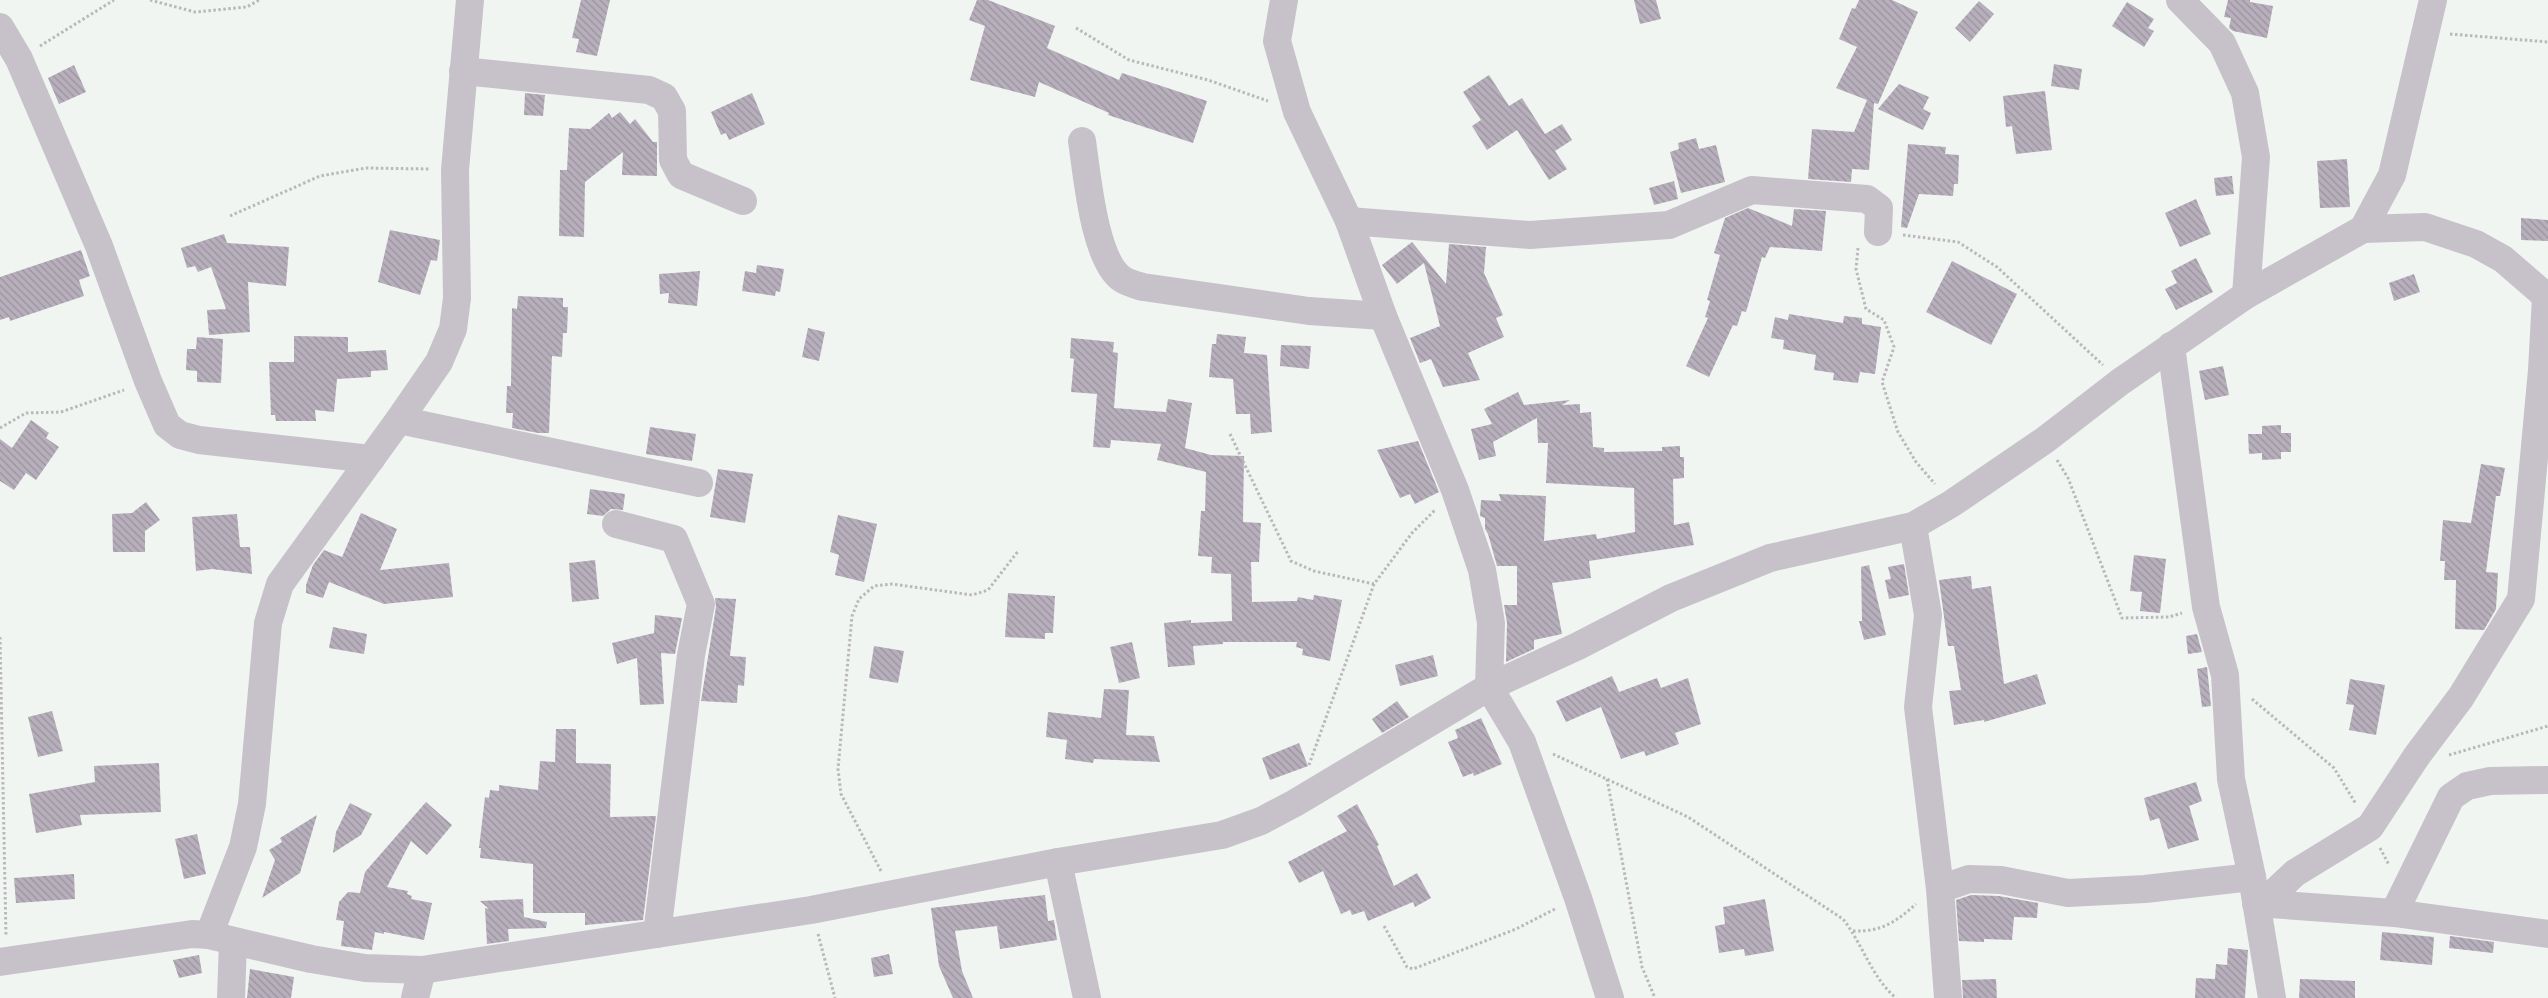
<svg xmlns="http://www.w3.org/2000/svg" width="2548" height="998" viewBox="0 0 2548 998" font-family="Cabin,sans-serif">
  <defs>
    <pattern id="building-back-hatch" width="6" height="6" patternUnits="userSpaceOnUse" patternTransform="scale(1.25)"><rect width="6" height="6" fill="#b7b0bc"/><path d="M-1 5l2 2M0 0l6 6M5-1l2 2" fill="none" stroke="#9a939e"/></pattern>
  </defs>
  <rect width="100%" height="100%" fill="#f1f5f2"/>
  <!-- building -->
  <g fill="url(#building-back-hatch)">
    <polygon points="581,0 610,0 597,56 576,52 579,39 572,38"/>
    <polygon points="977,0 988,0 1055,26 1047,48 1119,80 1122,73 1207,101 1193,143 1108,115 1109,113 1039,82 1035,97 970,80 985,26 969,20"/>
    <polygon points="1634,0 1656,0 1661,19 1640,24"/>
    <polygon points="1859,0 1892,0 1918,12 1878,104 1874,103 1869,170 1852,169 1851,182 1808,179 1812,129 1854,132 1867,100 1836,88 1857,47 1839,39 1852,8 1855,9"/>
    <polygon points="2228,0 2250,0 2250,2 2273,6 2267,38 2233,31 2229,28 2231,18 2224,17"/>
    <polygon points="1979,1 1994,14 1970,42 1955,28"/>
    <polygon points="2127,2 2154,19 2148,28 2154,31 2144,47 2112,26"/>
    <polygon points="2054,64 2082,69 2079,90 2051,86"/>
    <polygon points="74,65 86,92 59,104 48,78"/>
    <polygon points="1489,75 1509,106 1522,98 1545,134 1562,124 1572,140 1555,151 1567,169 1549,180 1517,130 1487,150 1472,126 1481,120 1463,92"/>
    <polygon points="1899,84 1929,97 1923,109 1931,113 1923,130 1878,109"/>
    <polygon points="2045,91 2052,150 2016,154 2012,126 2006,127 2003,96"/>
    <polygon points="525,93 545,95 543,116 524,115"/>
    <polygon points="752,93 765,124 729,140 726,133 721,135 711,112"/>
    <polygon points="620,112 630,124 635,119 653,142 657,142 657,176 622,175 623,152 585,182 584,237 559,236 560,170 567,170 569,128 590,129 609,113 612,118"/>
    <polygon points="1696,138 1699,149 1716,145 1725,182 1681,193 1670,152 1679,149 1678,143"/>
    <polygon points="1908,144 1946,147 1945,154 1959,155 1958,184 1954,184 1953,196 1919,194 1907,228 1901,227"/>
    <polygon points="2347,159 2350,207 2320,208 2317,161"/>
    <polygon points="2232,176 2234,194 2216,196 2214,178"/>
    <polygon points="1674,181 1678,199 1654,205 1649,188"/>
    <polygon points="2196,199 2211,234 2180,247 2165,213"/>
    <polygon points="1748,208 1792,226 1794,209 1826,211 1822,251 1770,247 1765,258 1762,257 1746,312 1742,311 1737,326 1733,325 1709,377 1686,366 1708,318 1705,317 1710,301 1707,300 1720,255 1714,253 1725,218"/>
    <polygon points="2521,218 2548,220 2548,241 2521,240"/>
    <polygon points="390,230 440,240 437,261 431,260 420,295 378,282"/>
    <polygon points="224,234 227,243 289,247 286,286 248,282 250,332 209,335 207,310 226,309 211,267 198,272 195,266 187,268 181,248"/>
    <polygon points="1412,242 1446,284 1449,244 1486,247 1484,273 1503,315 1496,318 1504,337 1468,353 1480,380 1443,387 1431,359 1420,363 1410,338 1440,326 1424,263 1397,284 1382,265"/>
    <polygon points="81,250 90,276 79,280 84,296 10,321 9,317 0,320 0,277"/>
    <polygon points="2196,258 2213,292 2176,310 2165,289 2177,283 2171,271"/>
    <polygon points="1952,261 2017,294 1991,345 1926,312"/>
    <polygon points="757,265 784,269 780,292 776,291 775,296 742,291 745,271 756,273"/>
    <polygon points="700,271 697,306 668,303 669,293 660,294 659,274"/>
    <polygon points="2414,274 2420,292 2394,301 2389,283"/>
    <polygon points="518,296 563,298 563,307 568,307 567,333 563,333 562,357 552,356 549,433 538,433 512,428 513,413 506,413 507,386 511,386 512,308 517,309"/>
    <polygon points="1789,314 1843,323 1844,316 1862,318 1862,324 1881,327 1875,374 1860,372 1858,383 1833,380 1834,373 1814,370 1816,355 1783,349 1784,340 1771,338 1775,317 1788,320"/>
    <polygon points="808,328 825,332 819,361 802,357"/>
    <polygon points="1217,334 1246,337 1244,353 1267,355 1272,432 1251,434 1250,414 1236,414 1233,379 1209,377 1212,344 1216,344"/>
    <polygon points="294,336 348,337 348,352 386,350 388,370 371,371 371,377 337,379 334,412 315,410 316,421 276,421 275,415 271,415 269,362 294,362"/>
    <polygon points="197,337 223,339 221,383 197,382 197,371 186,370 187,349 196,349"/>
    <polygon points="1071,338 1114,342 1113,352 1118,353 1114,408 1166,412 1168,399 1192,403 1185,448 1211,455 1244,456 1243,522 1261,523 1259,562 1251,562 1252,602 1297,601 1298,597 1313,600 1314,595 1342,600 1330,661 1302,655 1303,649 1296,647 1297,642 1223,642 1223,644 1193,646 1195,665 1168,667 1164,623 1191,620 1191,623 1232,621 1231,574 1211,573 1212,557 1198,556 1201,511 1205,511 1206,472 1157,460 1161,444 1111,440 1110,448 1093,447 1097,394 1071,392 1074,359 1070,358"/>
    <polygon points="1281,345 1311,346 1309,369 1280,366"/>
    <polygon points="2223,366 2229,395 2205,400 2199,371"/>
    <polygon points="1518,392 1524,405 1570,400 1562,405 1580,404 1580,413 1591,412 1593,447 1604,448 1604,452 1662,451 1662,447 1680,446 1680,457 1684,457 1684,478 1673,479 1674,525 1689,522 1694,545 1589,561 1591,578 1552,583 1562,634 1534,640 1534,649 1506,662 1507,623 1504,605 1517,605 1517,566 1497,566 1488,534 1485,529 1485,518 1480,516 1481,500 1501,501 1499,494 1546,496 1544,541 1596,534 1597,539 1635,532 1634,488 1546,483 1548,443 1538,443 1537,418 1493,442 1496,456 1479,460 1471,429 1492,424 1484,409"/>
    <polygon points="31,420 49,433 46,438 59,447 36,480 26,473 14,490 0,481 0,439 12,448"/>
    <polygon points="2281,425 2281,433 2291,433 2291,452 2281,452 2281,459 2262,460 2262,453 2249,454 2248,434 2262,434 2262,426"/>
    <polygon points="650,427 696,434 692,461 646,454"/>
    <polygon points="1418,441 1439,492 1415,504 1410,494 1400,498 1377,450"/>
    <polygon points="2481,464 2505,468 2500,496 2496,496 2486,572 2498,573 2496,609 2484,630 2455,629 2456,580 2444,580 2445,561 2440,561 2443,520 2471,523"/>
    <polygon points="718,469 753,474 745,523 710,517"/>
    <polygon points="590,489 625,494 623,510 611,509 603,516 587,514"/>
    <polygon points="146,502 160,520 145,531 145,552 113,552 112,514 132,513"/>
    <polygon points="361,513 397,529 380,570 449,563 453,597 384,604 329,582 323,598 306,593 306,585 313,565 324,550 342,557"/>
    <polygon points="237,514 240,547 250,547 252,574 212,569 196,571 192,517"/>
    <polygon points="838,515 877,524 864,582 835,575 839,555 830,552"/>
    <polygon points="2134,555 2166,559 2160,613 2140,611 2142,592 2130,591"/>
    <polygon points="595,560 599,599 572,602 569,563"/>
    <polygon points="1904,564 1909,595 1889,599 1885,580 1891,579 1888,567"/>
    <polygon points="1869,565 1886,635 1864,640 1859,621 1862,621 1861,567"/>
    <polygon points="1971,576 1972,589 1991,586 2004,684 2037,674 2046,704 1984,722 1984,720 1954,725 1949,691 1961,690 1954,646 1948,646 1939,580"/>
    <polygon points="1008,593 1055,596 1053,633 1045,633 1045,639 1005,637"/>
    <polygon points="715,598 736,599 730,656 746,657 744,686 738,685 737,703 701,701 716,607"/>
    <polygon points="655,615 682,618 675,654 661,653 664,704 640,705 637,658 617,664 612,643 654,633"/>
    <polygon points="333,627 367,634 364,654 329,648"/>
    <polygon points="2197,634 2202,652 2188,654 2186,636"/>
    <polygon points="1132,642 1140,678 1119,683 1110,647"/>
    <polygon points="874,646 904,651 898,683 869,678"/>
    <polygon points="1433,655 1438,676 1400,686 1395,665"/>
    <polygon points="2207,667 2211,706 2202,707 2197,669"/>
    <polygon points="1612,676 1619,692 1657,678 1661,688 1688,678 1701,724 1675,733 1679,744 1646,756 1644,751 1621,759 1601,707 1566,722 1556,701"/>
    <polygon points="2350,679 2385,685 2376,735 2349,730 2354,705 2346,704"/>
    <polygon points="1104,689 1129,690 1126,735 1154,736 1160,762 1094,759 1093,763 1065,759 1067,740 1046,737 1048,712 1101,718"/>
    <polygon points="1397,701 1409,717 1382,733 1372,719"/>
    <polygon points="52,711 63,751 38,757 28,717"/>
    <polygon points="1481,718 1502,764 1474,776 1473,773 1463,777 1448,742 1458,738 1455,730"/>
    <polygon points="556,729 576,729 576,763 611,764 610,817 656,816 643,920 585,925 585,913 533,913 533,864 480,858 481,848 479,848 485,797 489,798 490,790 499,791 499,785 538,790 540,761 555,762"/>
    <polygon points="1299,743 1308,766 1270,780 1262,758"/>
    <polygon points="159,763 161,812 80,815 82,825 36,833 29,794 95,782 94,766"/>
    <polygon points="2196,782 2202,801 2189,806 2199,840 2168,849 2159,818 2150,821 2144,798"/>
    <polygon points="426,802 452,825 427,855 411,841 387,887 408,891 407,894 412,896 411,899 432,903 424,940 384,932 384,934 375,932 372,950 341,946 344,921 336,920 339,902 348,892 360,893 365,872"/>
    <polygon points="350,803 372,814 361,835 333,853 336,832"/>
    <polygon points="1357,804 1379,845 1377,846 1394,886 1417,873 1431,898 1415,907 1413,902 1368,921 1364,911 1352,915 1350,910 1341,914 1323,871 1299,883 1288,862 1347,831 1337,816"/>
    <polygon points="317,815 300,873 262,898 275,860 269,850 282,842 280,838"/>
    <polygon points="197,834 206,874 184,879 175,839"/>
    <polygon points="74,874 75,899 16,903 14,878"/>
    <polygon points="1045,895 1048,921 1054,920 1057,940 1000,949 997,926 955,931 962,971 973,998 953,998 939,966 931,908"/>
    <polygon points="1971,895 1999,896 2038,903 2037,918 2014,917 2012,940 1984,939 1984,942 1959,941 1956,900"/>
    <polygon points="523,899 524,917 547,922 546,928 508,929 509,941 487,944 485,908 489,909 480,901"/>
    <polygon points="1765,899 1774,951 1745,956 1744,949 1719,953 1715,926 1725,924 1723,907"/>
    <polygon points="2382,932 2434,937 2432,965 2380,960"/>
    <polygon points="2450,936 2494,942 2493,953 2449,948"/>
    <polygon points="2228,948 2248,950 2245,998 2195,998 2196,978 2215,979 2216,964 2227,965"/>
    <polygon points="889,954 893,974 874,977 871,958"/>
    <polygon points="199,955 202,973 179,978 173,960"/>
    <polygon points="250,969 294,977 291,998 247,998"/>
    <polygon points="1996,979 1997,998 1963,998 1962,980"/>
    <polygon points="2300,979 2355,981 2355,998 2299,998"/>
  </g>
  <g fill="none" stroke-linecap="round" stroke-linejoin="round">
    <!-- path -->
    <g stroke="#bbb7bd" stroke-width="3" stroke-dasharray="2.5 2.5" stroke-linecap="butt">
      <polyline points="150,0 195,12 247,7 259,0"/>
      <polyline points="1076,28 1129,60 1208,80 1268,101"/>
      <polyline points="2450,34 2548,42"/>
      <polyline points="40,46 114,0"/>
      <polyline points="230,216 320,176 366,168 429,169"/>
      <polyline points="1903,235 1958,242 1997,267 2103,365"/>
      <polyline points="1858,248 1856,269 1866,309 1884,320 1894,347 1882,382 1898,432 1916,462 1935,484"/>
      <polyline points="0,428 26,413 61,412 124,390"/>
      <polyline points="1230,434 1291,561 1314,571 1374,584"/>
      <polyline points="2057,460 2068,478 2122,618 2169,617 2182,613"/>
      <polyline points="0,637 6,937"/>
      <polyline points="2252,699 2334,768 2356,804"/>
      <path d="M1553 754 1688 817 1843 919C1862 943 1872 978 1896 998"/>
      <polyline points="2449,755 2548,726"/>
      <polyline points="1309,765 1374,584 1412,533 1435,510"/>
      <polyline points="1607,779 1642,967 1655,998"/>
      <polyline points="2380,848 2389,865"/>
      <polyline points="881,871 841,794 838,769 852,616 859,599 874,586 892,584 972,595 988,590 1019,550"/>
      <polyline points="1384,926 1407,967 1413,969 1516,929 1555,909"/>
      <path d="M1853 931C1881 932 1896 922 1916 904"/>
      <polyline points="818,934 835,998"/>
    </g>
    <!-- minor -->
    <g stroke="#c7c2c9" stroke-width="28">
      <polyline points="1284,0 1277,41 1297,112 1349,221 1383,316 1455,490 1482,570 1491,623 1489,687 1522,742 1578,898 1610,998"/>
      <polyline points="2180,0 2222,43 2245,93 2256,157 2246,295"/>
      <polyline points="0,27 19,59 99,246 148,381 167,425 180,435 199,440 371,459"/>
      <polyline points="463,71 649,90 664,97 672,111 673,160 681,175 743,201"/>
      <path d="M1082 141C1087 174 1094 260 1122 279 1128 283 1136 285 1143 287L1309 311 1383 316"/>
      <polyline points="1349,221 1530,235 1669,225 1752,190 1867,199 1879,208 1878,232"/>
      <polyline points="2363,229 2392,175 2433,0"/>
      <polyline points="2171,346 2206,607 2225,675 2231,779 2252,877 2272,998"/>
      <polyline points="399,420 699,483"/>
      <polyline points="616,524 674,539 701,604 691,655 657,934"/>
      <polyline points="1913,526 1928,615 1918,707 1940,889 1948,998"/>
      <polyline points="1058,862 1087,998"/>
      <polyline points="1940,889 1969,879 2001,880 2068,893 2145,889 2252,877"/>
      <polyline points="2256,903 2394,913 2548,934"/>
      <polyline points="2263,903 2295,873 2370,827 2416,757 2461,697 2521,599 2542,370 2546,297"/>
      <polyline points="2394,913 2451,797 2467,786 2490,781 2548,780"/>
      <polyline points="209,935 243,847 252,804 268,623 280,584 399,420 439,362 453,329 457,298 455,170 470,0"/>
      <polyline points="0,962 192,934 209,935 311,959 365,968 422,970 811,910 1058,862 1222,835 1261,821 1295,803 1489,687 1578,646 1671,598 1770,558 1913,526 1951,504 2045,440 2120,382 2246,295 2363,229 2425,227 2476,244 2503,259 2548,298"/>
      <polyline points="231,998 233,942"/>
      <polyline points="415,998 422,970"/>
    </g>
  </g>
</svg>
